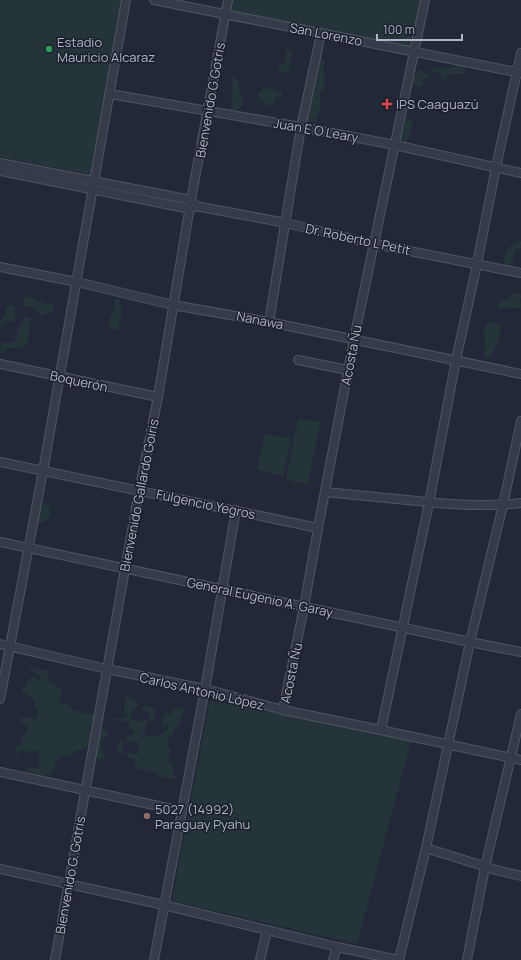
<svg xmlns="http://www.w3.org/2000/svg" width="521" height="960" viewBox="0 0 521 960" font-family="Manrope,sans-serif">
  <rect width="100%" height="100%" fill="#222838"/>
  <!-- green -->
  <g fill="#243439" fill-rule="evenodd">
    <polygon points="0,0 121,0 92,175 0,157"/>
    <polygon points="231,0 423,0 412,49 229,14"/>
    <path d="M287 49 292 51C291 58 291 65 289 71L283 73 278 72 277 67 285 63C286 59 284 54 287 49Z"/>
    <path d="M319 57 324 60 323 68 325 88 320 94C321 104 321 115 314 123L308 122 305 117Z"/>
    <polygon points="457,65 461,65 465,67 465,74 451,75 448,72 448,77 446,80 442,78 439,73 433,72 431,71 432,68 435,67 438,69 444,68 448,70 449,68"/>
    <polygon points="420,69 422,72 431,76 428,78 424,78 422,80 422,86 414,86 412,85 412,79"/>
    <path d="M232 77 237 78C240 84 239 90 241 96 244 103 243 96 244 103 240 107 239 111 234 113L230 112V108L233 96Z"/>
    <path d="M265 88H268L270 90 274 89 276 91 281 92 282 94 281 97H276C273 101 276 103 271 106 264 104 264 101 259 98L258 96V93Z"/>
    <path d="M407 119H410L413 122C412 129 411 138 405 142 396 136 403 134 404 128 405 125 405 123 405 121Z"/>
    <path d="M516 241H521V248C509 251 519 258 508 266H506C503 259 504 252 509 247 512 245 514 245 516 241Z"/>
    <polygon points="517,293 519,293 521,295 520,302 521,305 520,308 515,308 508,307 502,309 498,307 498,304 501,300 507,300 512,295"/>
    <path d="M29 297H33L37 301 52 305 54 309 53 312 41 315 37 312 35 309 24 305C23 300 24 298 29 297Z"/>
    <path d="M119 298 122 314 118 329 113 330 108 329C109 326 109 322 110 319 112 311 116 310 114 300Z"/>
    <path d="M11 304 15 307 14 316 16 320 15 321H4L0 329C0 323 0 318 6 316V307Z"/>
    <polygon points="24,317 30,318 31,321 29,327 28,344 25,346 17,348 8,348 5,350 3,354 0,351 1,343 11,343 15,341 20,324"/>
    <path d="M488 321 501 324C499 335 497 358 484 358 484 354 485 351 485 348 485 337 482 331 488 321Z"/>
    <polygon points="298,418 320,422 308,484 286,480"/>
    <polygon points="265,434 291,438 283,476 257,470"/>
    <path d="M44 503H47C54 513 50 522 38 523L36 519 41 506Z"/>
    <path d="M31 668 49 671 48 680 61 689 62 693 59 700 60 703 69 704 73 710 75 711 80 710 82 713 94 714V716L93 725 90 729V738L87 747 84 750H76L71 755 60 756 58 762H56L52 774 41 776 27 772 26 769 30 767 38 768 39 754 38 751 33 750 26 752 23 750 17 753H15C14 746 16 747 22 744V738L23 735 26 734C31 723 23 726 20 719L25 717C32 719 38 722 38 711L34 706 36 702C31 696 28 695 22 691V689L26 686 27 683 31 677 37 680H41L40 676 31 670Z"/>
    <path d="M127 696 131 697 134 701 138 703V705L136 709 131 712V718C137 721 142 724 148 719L150 713 149 712 142 710 141 708 145 706 154 708 155 709V720L148 721 145 728V734L150 737 157 736 168 729 170 725 163 726C161 722 163 716 166 713L172 715 173 710 174 708H176L185 710C181 715 180 720 179 726L176 727 172 733V736L168 738V747L171 750 169 756 168 761 173 764V773L176 778 175 779 164 777 160 778 156 773 134 768 135 762 134 759 128 757 127 754 118 752V746L119 742 126 743 127 736 132 735 134 733 133 729H130L129 722 114 720V719L127 717 128 716C124 712 123 707 127 702L125 698ZM135 741 139 743C140 747 139 751 137 755L122 751C124 743 126 742 135 741Z"/>
    <polygon points="210,700 411,741 357,944 172,901"/>
    <path d="M103 729 108 731 107 737 103 738 101 746 105 756V758C102 760 99 760 96 759L95 757 100 731Z"/>
  </g>
  <g fill="none" stroke-linecap="round" stroke-linejoin="round">
    <!-- minor casing -->
    <g stroke="#505564" stroke-width="10">
      <g id="minor">
        <polyline points="154,0 521,73"/>
        <polyline points="110,94 301,127 395,145 521,173"/>
        <polyline points="0,163 191,200 194,204"/>
        <polyline points="0,171 190,209 196,206 286,223 374,244 521,273"/>
        <polyline points="0,267 77,282 173,305 269,322 521,374"/>
        <polyline points="269,322 301,127 321,34"/>
        <polyline points="298,360 348,370"/>
        <polyline points="0,364 158,397"/>
        <polyline points="0,462 318,528"/>
        <path d="M325 492C356 495 386 498 417 501 452 505 486 507 521 503"/>
        <polyline points="0,542 470,642 521,652"/>
        <polyline points="0,644 107,669 205,689 283,710 371,728 521,760"/>
        <polyline points="0,699 43,471 126,0"/>
        <polyline points="283,710 304,607 318,528 354,339 425,0"/>
        <polyline points="381,730 429,503 456,360 477,264 496,167 521,53"/>
        <polyline points="0,772 182,811"/>
        <polyline points="426,848 496,870 521,876"/>
        <polyline points="0,869 164,905 337,947 398,960"/>
        <polyline points="55,960 139,491 158,397 191,200 228,0"/>
        <polyline points="154,960 205,689 236,510"/>
        <polyline points="260,960 267,930"/>
        <polyline points="333,960 337,947"/>
        <polyline points="399,960 426,848 470,642 503,505 521,421"/>
        <polyline points="467,960 485,867 521,714"/>
      </g>
    </g>
    <!-- minor -->
    <use href="#minor" stroke="#353b49" stroke-width="8"/>
  </g>
  <!-- markers -->
  <circle fill="#2e9e5b" stroke="#1b202d" stroke-width="1.5" cx="49" cy="49" r="4"/>
  <path fill="#e0444e" stroke="#1b202d" stroke-width="1.5" d="M385 98h4v4h4v4h-4v4h-4v-4h-4v-4h4z"/>
  <circle fill="#8d6e63" stroke="#1b202d" stroke-width="1.5" cx="147" cy="816" r="4"/>
  <g text-anchor="middle" dominant-baseline="central" stroke-width="3" stroke-linejoin="round" paint-order="stroke">
    <!-- street labels -->
    <g font-size="13" fill="#b0b5c5" stroke="#1b202d">
      <text transform="translate(326 34) rotate(11)">San Lorenzo</text>
      <text transform="translate(210 100) rotate(-80)">Bienvenido G Gotris</text>
      <text transform="translate(316 130) rotate(10)">Juan E O Leary</text>
      <text transform="translate(358 239) rotate(12)">Dr. Roberto L Petit</text>
      <text transform="translate(260 320) rotate(11)">Nanawa</text>
      <text transform="translate(351 355) rotate(-79)">Acosta Ñu</text>
      <text transform="translate(79 381) rotate(12)">Boquerón</text>
      <text transform="translate(139 495) rotate(-79)">Bienvenido Gallardo Goiris</text>
      <text transform="translate(206 504) rotate(12)">Fulgencio Yegros</text>
      <text transform="translate(260 597) rotate(12)">General Eugenio A. Garay</text>
      <text transform="translate(291 673) rotate(-78)">Acosta Ñu</text>
      <text transform="translate(202 691) rotate(13)">Carlos Antonio López</text>
      <text transform="translate(70 875) rotate(-80)">Bienvenido G. Gotris</text>
    </g>
    <!-- poi labels -->
    <g font-size="13" fill="#b0b5c5" stroke="#1b202d" text-anchor="start">
      <text x="57" y="42">Estadio<tspan x="57" dy="15">Mauricio Alcaraz</tspan></text>
      <text x="396" y="104">IPS Caaguazú</text>
      <text x="155" y="809">5027 (14992)<tspan x="155" dy="15">Paraguay Pyahu</tspan></text>
    </g>
  </g>
  <!-- scale -->
  <path d="M377 34v6h85v-6" fill="none" stroke="#b0b5c5" stroke-width="2"/>
  <text x="383" y="34" font-size="12" fill="#b0b5c5" stroke="#1b202d" stroke-width="3" paint-order="stroke">100 m</text>
</svg>
